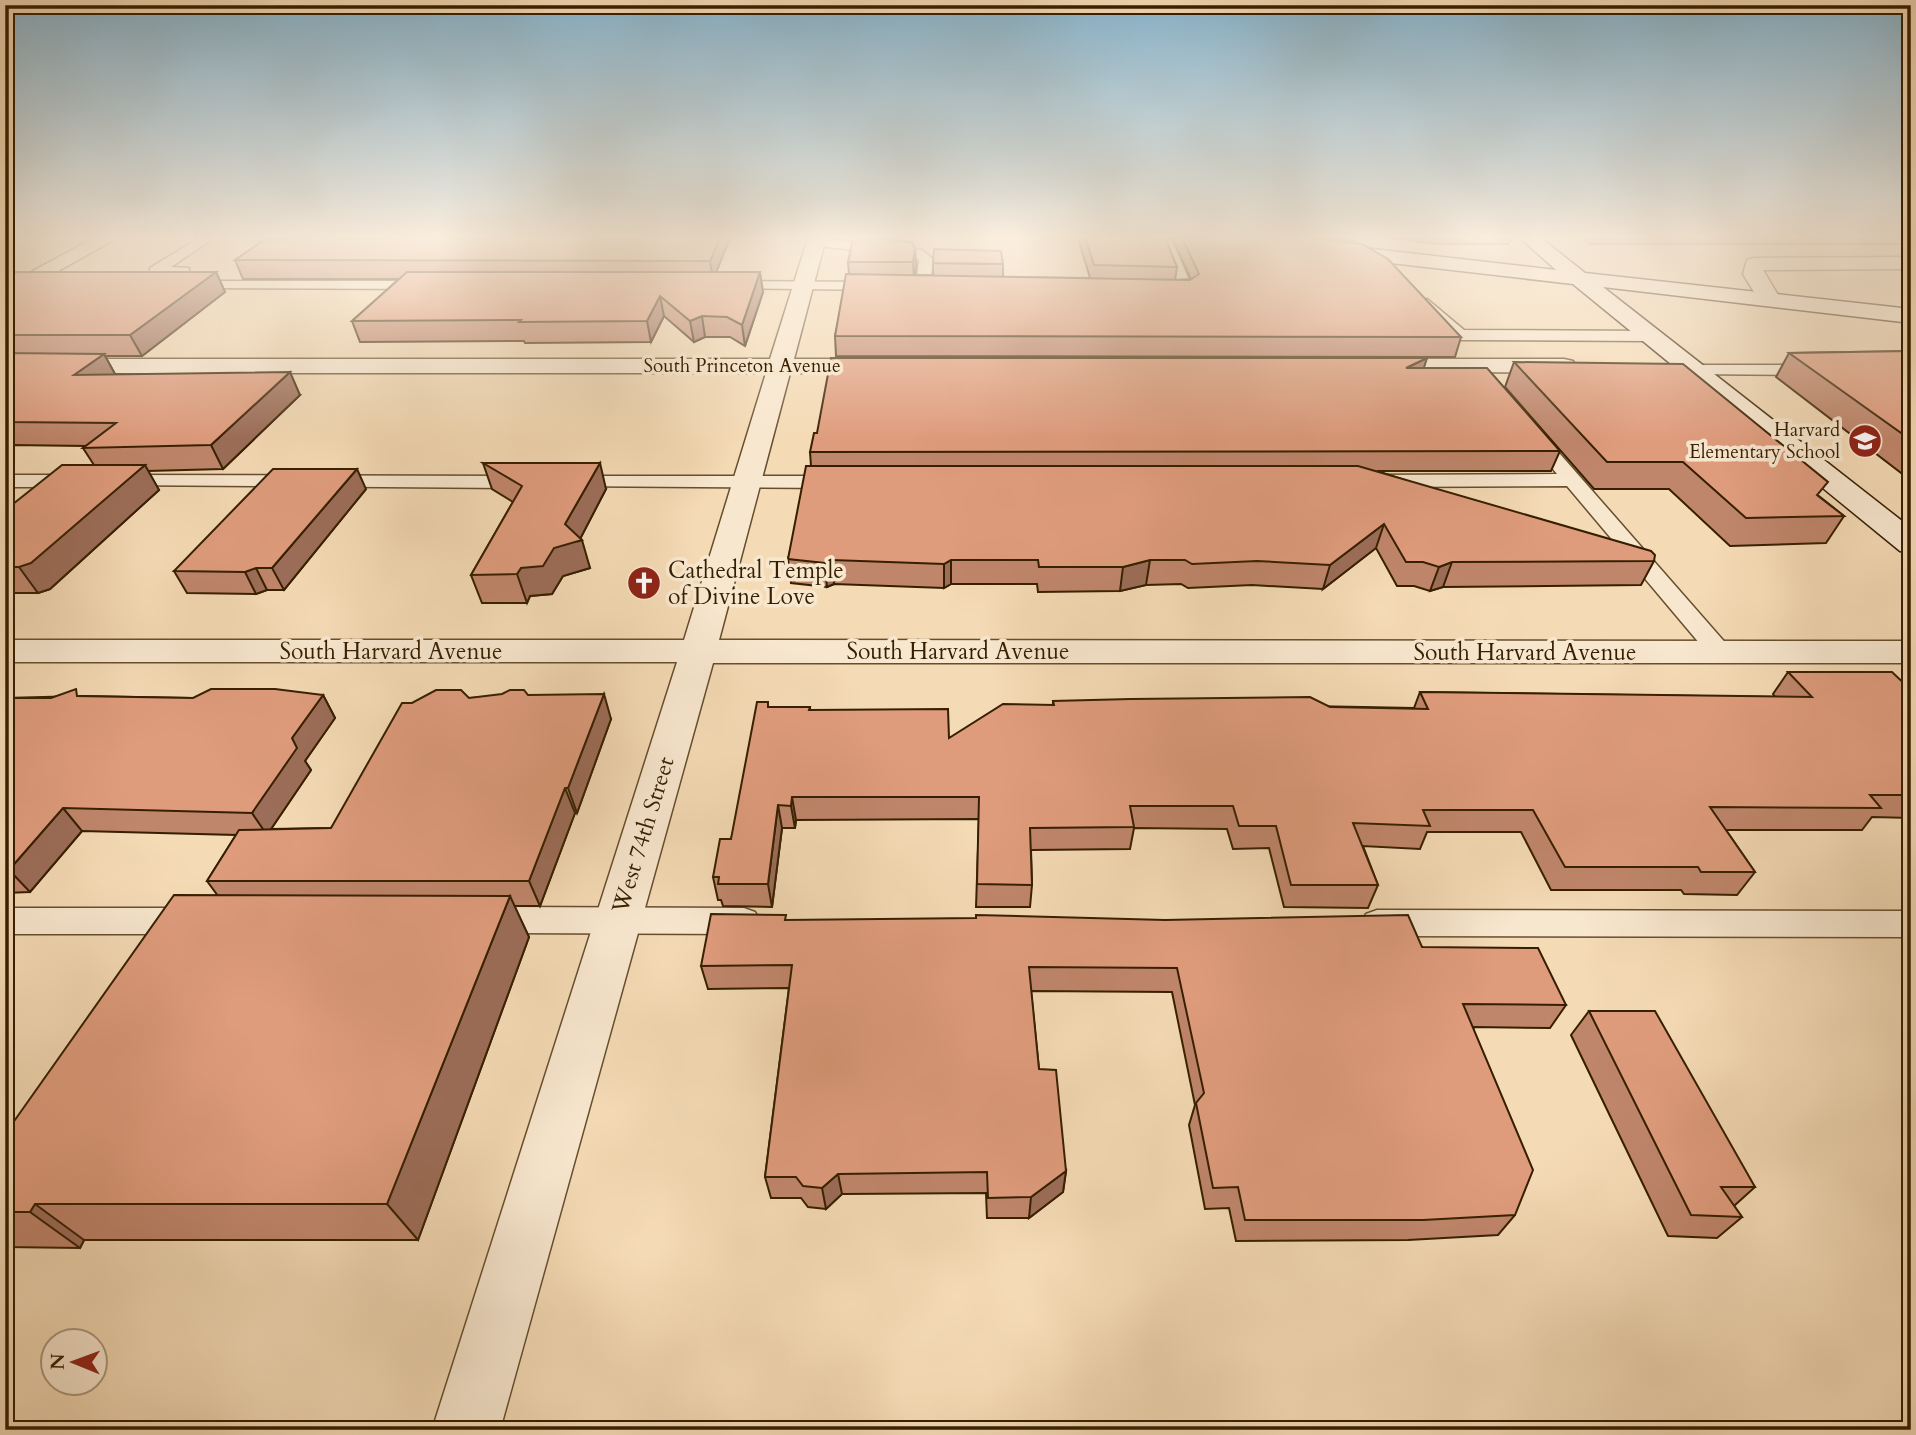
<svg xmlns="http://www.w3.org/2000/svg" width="1916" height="1435" viewBox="0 0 1916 1435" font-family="Cardo,serif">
  <rect width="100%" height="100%" fill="#f4dab5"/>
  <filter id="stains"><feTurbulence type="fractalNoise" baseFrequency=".00286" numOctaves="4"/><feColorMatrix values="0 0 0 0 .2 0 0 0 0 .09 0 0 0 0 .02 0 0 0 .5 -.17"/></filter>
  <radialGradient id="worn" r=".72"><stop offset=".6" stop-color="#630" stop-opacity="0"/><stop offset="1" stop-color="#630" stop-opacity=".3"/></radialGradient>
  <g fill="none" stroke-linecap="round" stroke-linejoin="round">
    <!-- lane casing -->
    <g stroke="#664e2d" stroke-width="3">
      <g id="lane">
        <polygon points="199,238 214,238 171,267 189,268 189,274 150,274 150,268"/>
        <polygon points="817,238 922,250 933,259 930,286 923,290 916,286 919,260 913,257 811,245 811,239"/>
        <polygon points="1158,238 1171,238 1194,292 1192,295 1165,295 1158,291 1165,287 1178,287"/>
        <polygon points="185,281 427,281 434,285 427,289 180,288 178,285"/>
        <polygon points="728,281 878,282 885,286 878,290 723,288 723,282"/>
        <polygon points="1427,299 1464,330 1650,331 1658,336 1650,341 1460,340 1454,338 1422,306 1422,300"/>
        <polygon points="1692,365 1815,365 1823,370 1815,375 1686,374 1684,370"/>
        <polygon points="1533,429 1539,430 1729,647 1732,652 1729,657 1711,657 1567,486 1375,487 1365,481 1375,475 1557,474 1524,434"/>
        <polygon points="5,475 77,475 87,481 77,487 5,487"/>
        <polygon points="119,475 525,476 535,482 525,488 112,485 109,481 112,477"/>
        <polygon points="570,476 836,476 846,482 836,488 563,486 560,482 563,478"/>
        <polygon points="485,907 744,908 755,912 760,921 755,930 744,934 485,933 474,929 469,920 474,911"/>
        <polygon points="5,908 191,908 202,912 207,921 202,930 191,934 5,934"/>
        <polygon points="1377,910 1911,911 1911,937 1377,936 1366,932 1361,923 1366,914"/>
      </g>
    </g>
    <!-- street casing -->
    <g stroke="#664e2d" stroke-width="3">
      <g id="street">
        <polygon points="94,238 117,238 5,301 5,286"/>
        <polygon points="808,238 826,238 794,359 882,359 891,361 894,366 891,371 882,373 790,373 719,640 1911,641 1911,663 713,663 500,1430 432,1430 677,662 5,662 5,640 684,640 766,373 5,373 5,359 770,359"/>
        <polygon points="1911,257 1911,269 1763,270 1781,300 1770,306 1762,305 1743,274 1747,260 1754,258"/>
        <polygon points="1372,359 1564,359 1573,361 1576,366 1573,371 1564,373 1363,371 1360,366 1363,361"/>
      </g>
    </g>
    <!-- secondary casing -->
    <g stroke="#361f00" stroke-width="3">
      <polygon id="secondary" points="1216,238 1277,238 1556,270 1520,238 1541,238 1585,273 1911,309 1911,323 1603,287 1911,528 1911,553 1900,551 1573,284 1225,244"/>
    </g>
    <!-- lane -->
    <use href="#lane" fill="#f8e7cf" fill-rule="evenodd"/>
    <!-- street -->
    <use href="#street" fill="#f8e7cf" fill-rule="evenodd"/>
    <!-- secondary -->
    <use href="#secondary" fill="#f8e7cf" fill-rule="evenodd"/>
  </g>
  <!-- wall -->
  <g fill="#c0866c" stroke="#361f00" stroke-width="2">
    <polygon points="267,238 730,238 716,272 763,292 745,346 730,337 705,337 694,342 664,316 651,342 525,343 524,341 360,342 352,321 399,279 243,279 235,260"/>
    <polygon points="1078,238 1165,238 1177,267 1175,280 1191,279 1172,238 1354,238 1353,243 1461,337 1455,357 836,356 835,336 849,274 848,262 915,249 916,266 914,275 933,275 933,263 1003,264 1003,277 1090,278"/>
    <polygon points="1390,238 1513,238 1508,244 1438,244"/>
    <polygon points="1583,238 1911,238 1911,239 1908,244 1590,244"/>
    <polygon points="216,272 225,292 142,356 105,356 115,374 300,395 223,469 148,471 159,490 50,589 38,593 5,593 5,508 8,508 94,465 83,448 86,446 10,445 5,448 5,277"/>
    <polygon points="1911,351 1911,476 1905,476 1776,377 1789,353"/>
    <polygon points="1427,358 1423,368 1560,451 1551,471 1377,471 1654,561 1641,585 1443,587 1430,591 1414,586 1397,586 1376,548 1323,589 1252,585 1188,588 1181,584 1146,585 1120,591 1038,592 1037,584 951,584 944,588 834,584 827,587 791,583 788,559 811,466 810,452"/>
    <polygon points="1514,362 1819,496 1844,516 1826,543 1730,546 1669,489 1594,489 1505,387"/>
    <polygon points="483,463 606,489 580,539 590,568 563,576 552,594 530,596 527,603 482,603 471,575 513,502 492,489"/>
    <polygon points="366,489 284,590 267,590 256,594 187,593 174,571"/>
    <polygon points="1788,672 1911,690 1911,818 1872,817 1862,830 1726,830 1755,872 1737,895 1684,894 1681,890 1551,890 1521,832 1427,832 1420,849 1363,846 1378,885 1368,908 1284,907 1269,848 1233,849 1227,829 1134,828 1130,849 1031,850 1032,885 1030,907 976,907 979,819 796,820 795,828 782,828 772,907 723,906 721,900 718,900 713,877 731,839 768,707 810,707 810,710 949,738 1053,705 1053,701 1414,708 1420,692 1775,697 1773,694"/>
    <polygon points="323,695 335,718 305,761 311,770 271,829 331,828 469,698 528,695 611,719 577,813 575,813 540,906 514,906 529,937 418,1240 84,1240 80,1248 5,1247 5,1134 218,896 207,881 236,835 82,831 30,892 5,893 5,698 82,696 193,698"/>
    <polygon points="786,920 1422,947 1566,1005 1550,1028 1473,1027 1515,1215 1498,1235 1408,1240 1236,1241 1229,1208 1205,1209 1189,1125 1195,1105 1172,992 1031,991 1039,1069 1066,1171 1063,1192 1029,1218 987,1218 986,1193 842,1194 826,1209 808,1207 801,1198 771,1198 765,1177 789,988 708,989 701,966"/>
    <polygon points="1589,1011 1755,1187 1734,1206 1742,1217 1717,1238 1668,1236 1571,1035"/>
  </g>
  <!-- shaded-wall -->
  <g fill="#9c6d58" stroke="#361f00" stroke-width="2">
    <polygon points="720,238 730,238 713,280 710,261"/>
    <polygon points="915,249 916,266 914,280 913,262"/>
    <polygon points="216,272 225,292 142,356 130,335"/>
    <polygon points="760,272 763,292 745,346 742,325"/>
    <polygon points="660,296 664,316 651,342 647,321"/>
    <polygon points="702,316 705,337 694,342 690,321"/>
    <polygon points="104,354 116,376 74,375"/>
    <polygon points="1427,358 1421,377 1406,368"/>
    <polygon points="290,372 300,395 223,469 211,445"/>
    <polygon points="5,439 10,445 5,448"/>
    <polygon points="600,463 606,489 579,541 582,540 590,568 563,576 552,594 530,596 527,603 517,574 521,568 565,524"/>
    <polygon points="145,465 159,490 50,589 38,593 19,567"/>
    <polygon points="357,469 366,489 284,590 272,568"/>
    <polygon points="1384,524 1376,548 1323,589 1330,565"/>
    <polygon points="832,560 834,584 827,587 825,563"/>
    <polygon points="951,560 951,584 944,588 944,564"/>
    <polygon points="1150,560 1146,585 1120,591 1123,567"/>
    <polygon points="1452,562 1443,587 1430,591 1439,567"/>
    <polygon points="256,568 267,590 256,594 245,572"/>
    <polygon points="604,694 611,719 577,813 568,788"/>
    <polygon points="323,695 335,718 305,761 311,770 267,835 252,813 292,738"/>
    <polygon points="565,788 575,813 540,906 529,881"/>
    <polygon points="792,797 796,820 795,828 791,806"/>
    <polygon points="778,805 782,828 772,907 768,884"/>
    <polygon points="63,808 82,831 30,892 9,870"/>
    <polygon points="510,896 529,937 418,1240 387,1204"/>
    <polygon points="1066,1171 1063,1192 1029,1218 1031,1197"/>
    <polygon points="838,1174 842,1194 826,1209 822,1188"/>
    <polygon points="35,1204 84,1240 80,1248 30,1212"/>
  </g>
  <!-- building -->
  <g fill="#df9c7d" stroke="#361f00" stroke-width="2">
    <polygon points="267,238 720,238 710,261 235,260"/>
    <polygon points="853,238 877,238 912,242 915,249 913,262 848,262"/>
    <polygon points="1085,238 1165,238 1177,267 1094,265"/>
    <polygon points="1182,238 1309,238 1362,244 1388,259 1461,337 835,336 846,274 1190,280 1199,274"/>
    <polygon points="934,249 1001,251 1003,264 933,263"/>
    <polygon points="15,272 216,272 130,335 5,335 5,277"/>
    <polygon points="407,272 760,272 742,325 727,317 702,316 690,321 660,296 647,321 519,322 521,320 352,321"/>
    <polygon points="1911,351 1911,440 1789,353"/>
    <polygon points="5,353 104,354 74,375 290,372 211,445 83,448 116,423 5,422"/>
    <polygon points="831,358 1427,358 1406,368 1487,368 1560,451 810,452 814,433 817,433"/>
    <polygon points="1514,362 1683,364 1828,482 1817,495 1844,516 1746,518 1683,462 1607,462"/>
    <polygon points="483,463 600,463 565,524 582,540 554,548 543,566 521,568 517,574 471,575 522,486"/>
    <polygon points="62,465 145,465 31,563 19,567 5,567 5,508 8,508"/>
    <polygon points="806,466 1358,466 1651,551 1655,555 1654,561 1452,562 1439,567 1423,562 1406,562 1384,524 1330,565 1257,561 1192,564 1185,560 1150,560 1123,567 1039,567 1038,560 951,560 944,564 832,560 825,563 788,559"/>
    <polygon points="273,469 357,469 272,568 256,568 245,572 174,571"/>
    <polygon points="1788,672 1892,672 1911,690 1911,795 1870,795 1881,808 1710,807 1755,872 1701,872 1698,867 1565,867 1533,810 1423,810 1430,826 1353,823 1378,885 1291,885 1276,826 1239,826 1233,806 1130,806 1134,827 1030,828 1032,885 977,884 979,797 792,797 791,806 778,805 768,884 718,884 719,877 713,877 720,839 731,839 757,702 768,702 768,707 810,707 809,710 948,709 949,738 1003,704 1054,705 1053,701 1131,699 1310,697 1330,707 1428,709 1420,692 1812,697"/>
    <polygon points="76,689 77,696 193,698 211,689 275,689 323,695 292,738 297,748 252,813 63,808 9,870 5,870 5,698 51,698"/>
    <polygon points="436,690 461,690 469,698 502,694 510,690 524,690 528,695 604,694 568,788 565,788 529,881 207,881 239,830 331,828 402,703 412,703"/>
    <polygon points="174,895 510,896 387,1204 35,1204 30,1212 5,1212 5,1134"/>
    <polygon points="711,914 786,915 785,920 976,918 976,915 1165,920 1408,915 1422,947 1538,948 1566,1005 1463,1004 1533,1170 1515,1215 1423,1220 1245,1220 1238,1187 1213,1188 1196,1103 1204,1093 1177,968 1029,967 1039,1069 1056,1070 1066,1171 1031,1197 988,1198 987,1172 838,1174 822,1188 803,1186 796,1177 765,1177 792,965 701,966"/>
    <polygon points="1589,1011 1655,1011 1755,1187 1721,1187 1742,1217 1691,1215"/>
  </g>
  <!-- sky -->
  <linearGradient id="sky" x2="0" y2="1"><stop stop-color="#89b7d1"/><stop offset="0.54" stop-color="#faeede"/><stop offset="1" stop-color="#faeede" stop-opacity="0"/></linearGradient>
  <rect width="1916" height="439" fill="url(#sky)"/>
  <!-- icons -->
  <defs>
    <g id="school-disc" transform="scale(1.75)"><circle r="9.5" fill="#8f2418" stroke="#f8e7cf"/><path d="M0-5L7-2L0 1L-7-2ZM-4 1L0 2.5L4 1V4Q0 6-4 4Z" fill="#fff"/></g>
    <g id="church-disc" transform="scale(1.75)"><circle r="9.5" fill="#8f2418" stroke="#f8e7cf"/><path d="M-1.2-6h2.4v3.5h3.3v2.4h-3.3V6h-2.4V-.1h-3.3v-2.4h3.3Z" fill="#fff"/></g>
  </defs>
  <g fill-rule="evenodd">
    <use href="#school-disc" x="1865" y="441"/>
    <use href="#church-disc" x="644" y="583"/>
  </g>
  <g text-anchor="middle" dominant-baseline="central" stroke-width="7" stroke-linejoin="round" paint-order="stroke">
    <!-- far-street labels -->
    <g font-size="19" fill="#361f00" stroke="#f8e7cf">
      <text x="742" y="366">South Princeton Avenue</text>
    </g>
    <!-- far-poi labels -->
    <g font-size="19" fill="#361f00" stroke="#f8e7cf" text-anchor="end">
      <text x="1840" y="430">Harvard<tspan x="1840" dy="22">Elementary School</tspan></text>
    </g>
    <!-- poi labels -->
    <g font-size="23" fill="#361f00" stroke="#f8e7cf" text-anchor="start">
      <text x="668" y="570">Cathedral Temple<tspan x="668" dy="26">of Divine Love</tspan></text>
    </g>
    <!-- street labels -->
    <g font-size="23" fill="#361f00" stroke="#f8e7cf">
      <text x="391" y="651">South Harvard Avenue</text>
      <text x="958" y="651">South Harvard Avenue</text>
      <text x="1525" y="652">South Harvard Avenue</text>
      <text transform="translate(643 835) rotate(-73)">West 74th Street</text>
    </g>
  </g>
  <!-- margin -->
  <rect width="1916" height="1435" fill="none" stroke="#f4dab5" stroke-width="28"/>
  <rect x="7" y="7" width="1902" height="1421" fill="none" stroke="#361f00" stroke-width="3.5"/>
  <rect x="14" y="14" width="1888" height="1407" fill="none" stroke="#361f00" stroke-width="2"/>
  <!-- north arrow -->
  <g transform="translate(74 1362) rotate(271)"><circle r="33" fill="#f8e7cf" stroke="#aa977c" stroke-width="2"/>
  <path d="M0-5L12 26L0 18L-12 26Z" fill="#8f2418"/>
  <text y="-10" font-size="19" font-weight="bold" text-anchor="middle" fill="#361f00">N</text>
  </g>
  <rect width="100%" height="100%" filter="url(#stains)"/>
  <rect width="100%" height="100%" fill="url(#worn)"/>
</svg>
